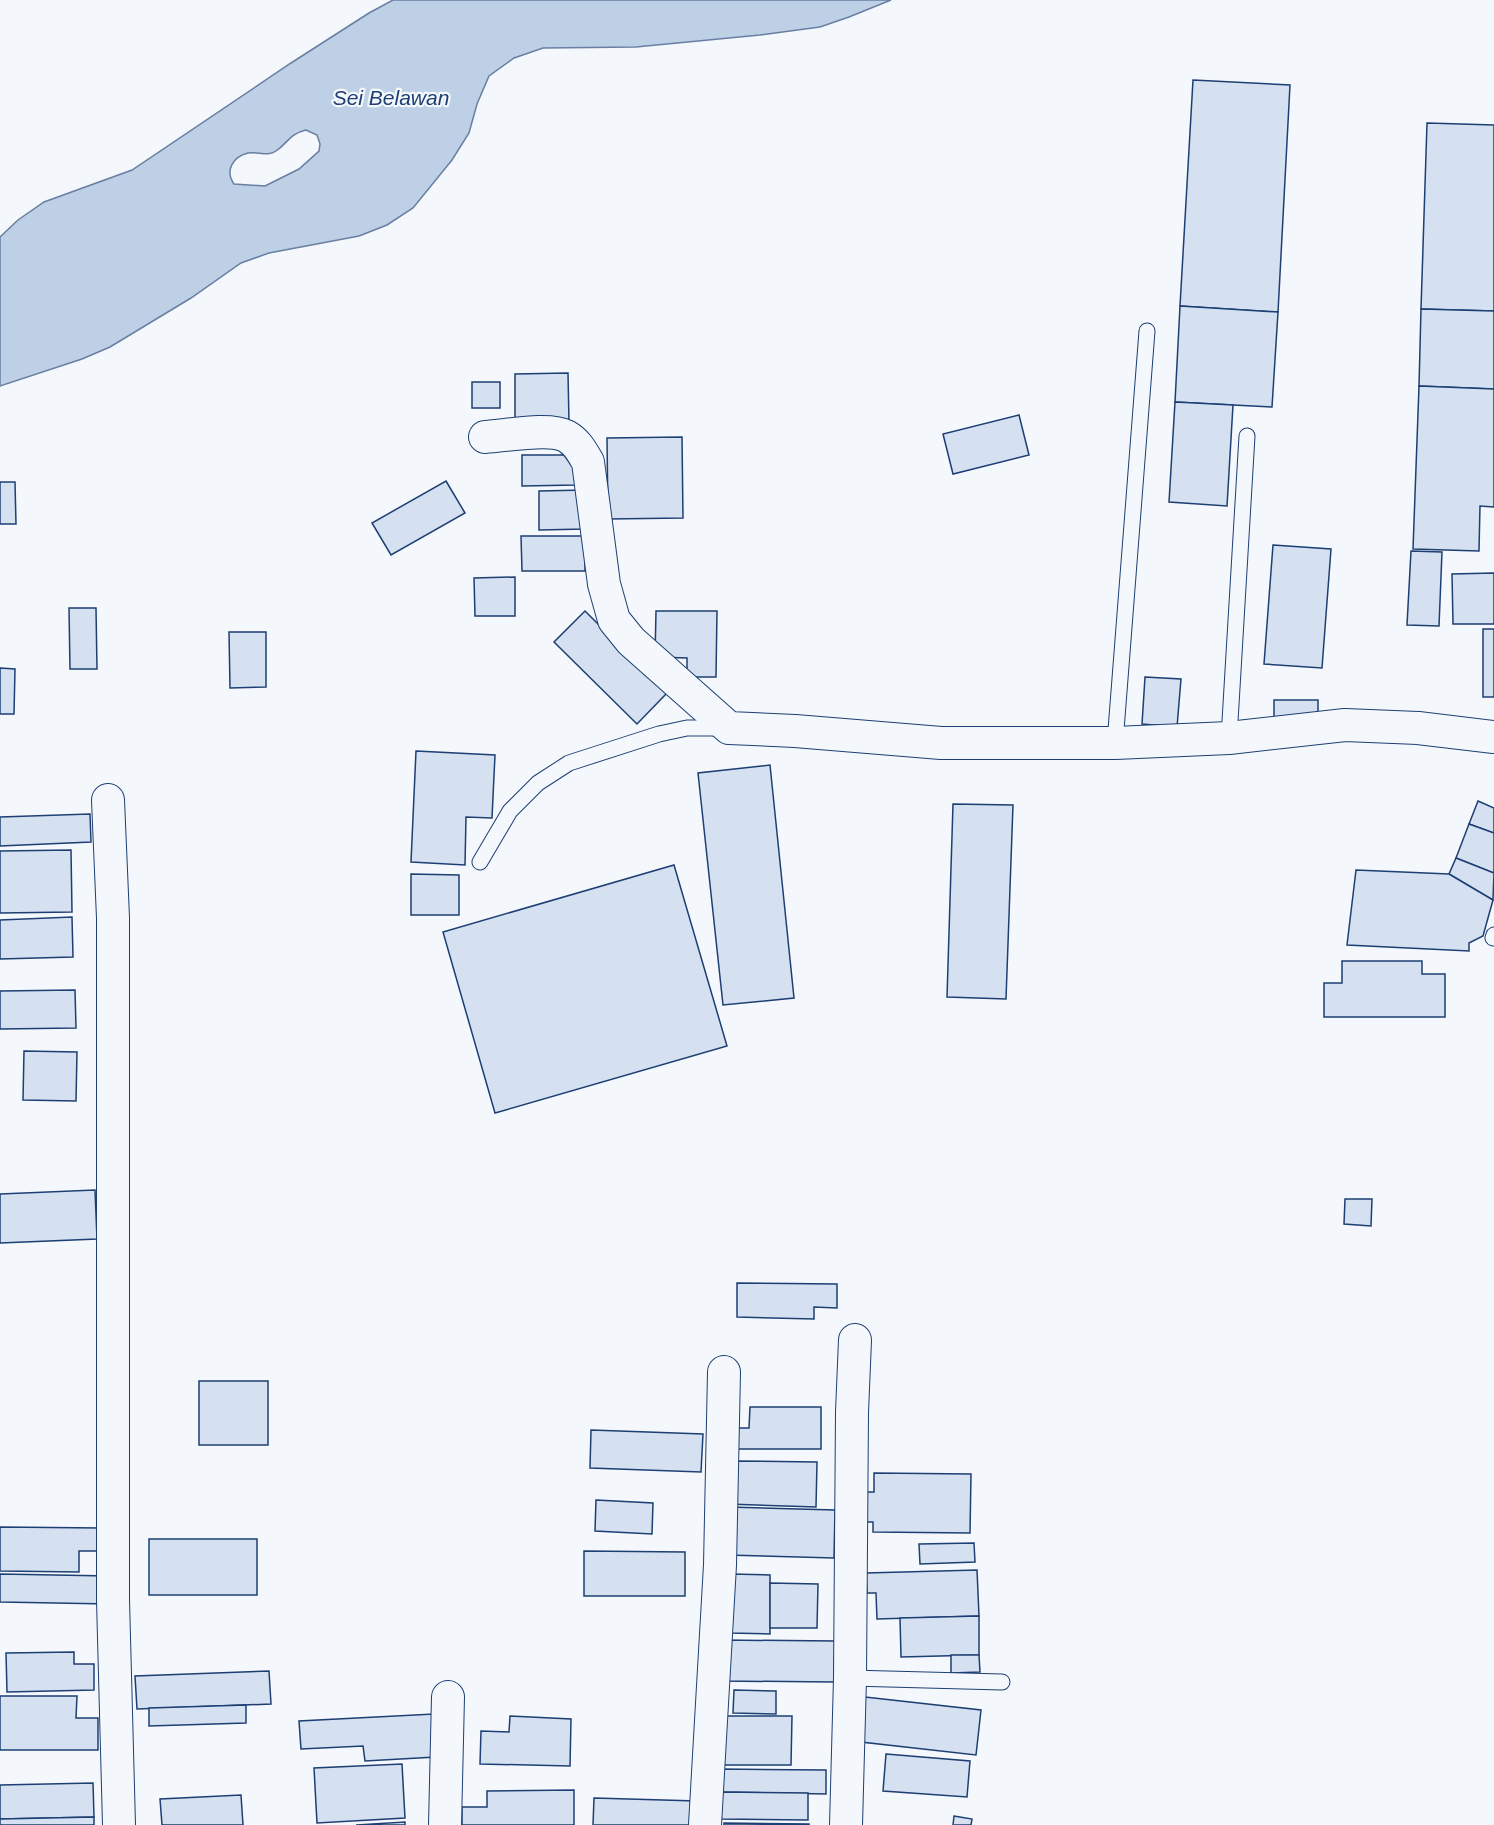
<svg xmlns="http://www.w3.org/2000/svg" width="1494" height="1825" viewBox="0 0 1494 1825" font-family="Arial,sans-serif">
  <rect width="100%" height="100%" fill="#f4f7fb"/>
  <!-- water -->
  <path fill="#bed0e5" stroke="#687fa3" stroke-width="1.5" fill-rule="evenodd" d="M393 0H891L849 17 820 27 760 35 636 47 543 48 514 58 489 76 477 104 469 133 452 160 413 208 387 225 359 236 269 253 241 263 191 298 110 347 82 359 0 386V237L18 220 44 202 132 170 291 63 369 13ZM306 130 317 135 320 144 319 151 299 169 265 186 234 184C225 171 232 157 248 153 257 151 268 157 276 151 288 143 289 134 306 130Z"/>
  <!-- building -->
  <g fill="#d5e0f0" stroke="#1d3f73" stroke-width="1.5">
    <polygon points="1193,80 1290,85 1278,312 1180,306"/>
    <polygon points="1427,123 1494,125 1494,311 1421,309"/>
    <polygon points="1180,306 1278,312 1272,407 1175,402"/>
    <polygon points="1421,309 1494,311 1494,389 1419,386"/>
    <polygon points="568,373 569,423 515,423 515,374"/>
    <rect x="472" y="382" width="28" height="26"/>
    <polygon points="1419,386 1494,389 1494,507 1480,506 1479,551 1413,549"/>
    <polygon points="1175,402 1233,405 1227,506 1169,502"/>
    <polygon points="1019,415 1029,455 953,474 943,434"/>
    <polygon points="682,437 683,518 608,519 607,438"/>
    <polygon points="522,455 577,455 577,485 522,486"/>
    <polygon points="446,481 465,513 391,555 372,523"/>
    <polygon points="0,482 15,482 16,524 0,524"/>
    <polygon points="585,490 585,529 539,530 539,491"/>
    <polygon points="521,536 585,536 585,571 522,571"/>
    <polygon points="1273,545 1331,549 1322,668 1264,664"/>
    <polygon points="1411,551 1442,552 1439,626 1407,625"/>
    <polygon points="1494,573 1494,624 1453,624 1452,574"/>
    <polygon points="515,577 515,616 475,616 474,578"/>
    <polygon points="69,608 96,608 97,669 70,669"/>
    <polygon points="585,611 667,693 637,724 554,642"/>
    <polygon points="656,611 717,611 716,677 687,677 687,658 655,657"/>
    <rect x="1483" y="629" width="11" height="68"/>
    <polygon points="229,632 266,632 266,687 230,688"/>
    <polygon points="0,668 15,669 14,714 0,714"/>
    <polygon points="1145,677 1181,679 1177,727 1142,724"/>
    <rect x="1274" y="700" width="44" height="24"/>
    <polygon points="416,751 495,755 492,818 466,817 465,865 411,862"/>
    <polygon points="770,765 794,998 723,1005 698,773"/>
    <polygon points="1478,801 1494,808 1494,833 1469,824"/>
    <polygon points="953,804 1013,805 1006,999 947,997"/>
    <polygon points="90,814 91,842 0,846 0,817"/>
    <polygon points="1469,824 1494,833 1494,873 1456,858"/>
    <polygon points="71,850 72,912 0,913 0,851"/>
    <polygon points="1456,858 1494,873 1493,900 1449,874"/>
    <polygon points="674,865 727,1046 495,1113 443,932"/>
    <polygon points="1356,870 1449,874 1493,900 1483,936 1469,943 1469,951 1347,945"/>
    <polygon points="411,874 459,875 459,915 411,915"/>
    <polygon points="72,917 73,957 0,959 0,920"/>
    <polygon points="1342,961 1422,961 1422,974 1445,974 1445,1017 1324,1017 1324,983 1342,983"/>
    <polygon points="75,990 76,1028 0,1029 0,991"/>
    <polygon points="24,1051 77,1052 76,1101 23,1100"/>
    <polygon points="95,1190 97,1239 0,1243 0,1194"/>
    <polygon points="1345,1199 1372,1199 1371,1226 1344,1224"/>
    <polygon points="737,1283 837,1284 837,1308 814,1307 814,1319 737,1317"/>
    <rect x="199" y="1381" width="69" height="64"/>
    <polygon points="750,1407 821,1407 821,1449 728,1449 728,1428 749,1428"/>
    <polygon points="591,1430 703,1434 701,1472 590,1468"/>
    <polygon points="736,1461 817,1462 816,1507 727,1504"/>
    <polygon points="874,1473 971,1474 970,1533 873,1532 873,1522 865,1522 865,1492 874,1492"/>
    <polygon points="596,1500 653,1503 652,1534 595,1531"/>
    <polygon points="728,1507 835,1510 834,1558 726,1555"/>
    <polygon points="0,1527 101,1528 101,1551 79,1551 79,1572 0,1571"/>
    <rect x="149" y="1539" width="108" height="56"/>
    <polygon points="974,1543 975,1562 920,1564 919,1544"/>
    <polygon points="584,1551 685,1552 685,1596 584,1596"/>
    <polygon points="977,1570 979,1616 877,1619 876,1593 867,1593 866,1573"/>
    <polygon points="0,1574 109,1576 109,1604 0,1602"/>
    <polygon points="731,1574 770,1575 770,1634 730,1633"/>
    <polygon points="770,1583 818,1584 817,1628 770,1628"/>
    <polygon points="979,1616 979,1655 901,1657 900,1618"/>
    <polygon points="720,1640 835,1641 834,1682 720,1681"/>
    <polygon points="74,1652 74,1664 94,1664 94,1690 7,1692 6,1653"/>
    <polygon points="951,1655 979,1655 980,1672 951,1673"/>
    <polygon points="269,1671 271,1704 137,1709 135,1676"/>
    <polygon points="734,1690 776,1691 776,1714 733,1713"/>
    <polygon points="0,1696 77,1696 76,1718 98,1718 98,1750 0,1750"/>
    <polygon points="865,1697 981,1710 976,1755 861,1742"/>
    <polygon points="246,1705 246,1723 149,1726 149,1708"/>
    <polygon points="434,1714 436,1757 365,1761 363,1746 301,1749 299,1721"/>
    <polygon points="510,1716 571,1719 570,1766 480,1764 481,1731 509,1732"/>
    <polygon points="715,1716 792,1716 791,1765 715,1765"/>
    <polygon points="886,1754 970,1761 967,1797 883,1791"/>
    <polygon points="402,1764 405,1818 317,1823 314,1768"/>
    <polygon points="720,1769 826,1770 826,1794 720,1792"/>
    <polygon points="93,1783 94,1817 0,1819 0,1785"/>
    <polygon points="574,1790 574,1825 462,1825 462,1807 487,1807 487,1791"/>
    <polygon points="720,1792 808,1793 808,1820 720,1819"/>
    <polygon points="241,1795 243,1825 162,1825 160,1799"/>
    <polygon points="594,1798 697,1801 697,1825 593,1825"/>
    <polygon points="954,1816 972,1819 971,1825 953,1825"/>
    <polygon points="94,1817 94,1825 0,1825 0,1819"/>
    <polygon points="405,1822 405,1825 356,1825"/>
    <polygon points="724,1823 809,1824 809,1825 724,1825"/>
  </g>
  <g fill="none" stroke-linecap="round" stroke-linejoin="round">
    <!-- lane casing -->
    <g stroke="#1d3f73" stroke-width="17">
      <g id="lane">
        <polyline points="1229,738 1247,436"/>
        <polyline points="1115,743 1147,331"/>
        <polyline points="480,862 510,811 538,783 569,763 659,734 687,728 725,728"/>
        <polyline points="1493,938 1494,935"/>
        <polyline points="850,1678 1002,1682"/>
      </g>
    </g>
    <!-- street casing -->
    <g stroke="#1d3f73" stroke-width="34">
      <g id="street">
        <path d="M485 437C506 436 548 427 566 436 577 442 582 452 588 462L604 584 614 620 631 641 729 728 795 731 941 743H1115L1229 738 1345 725 1418 728 1494 737"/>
        <polyline points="108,800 113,918 113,1600 119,1825"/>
        <polyline points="445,1825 448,1697"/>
        <polyline points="705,1825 720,1565 724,1372"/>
        <polyline points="846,1825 850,1678 852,1412 855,1340"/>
      </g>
    </g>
    <!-- lane -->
    <use href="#lane" stroke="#f4f7fb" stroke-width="15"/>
    <!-- street -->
    <use href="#street" stroke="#f4f7fb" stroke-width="32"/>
  </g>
  <g text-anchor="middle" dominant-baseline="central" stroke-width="4.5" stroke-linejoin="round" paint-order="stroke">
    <!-- water labels -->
    <g font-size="21" font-style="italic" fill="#1d3f73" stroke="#f4f7fb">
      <text x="391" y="97">Sei Belawan</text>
    </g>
  </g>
</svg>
